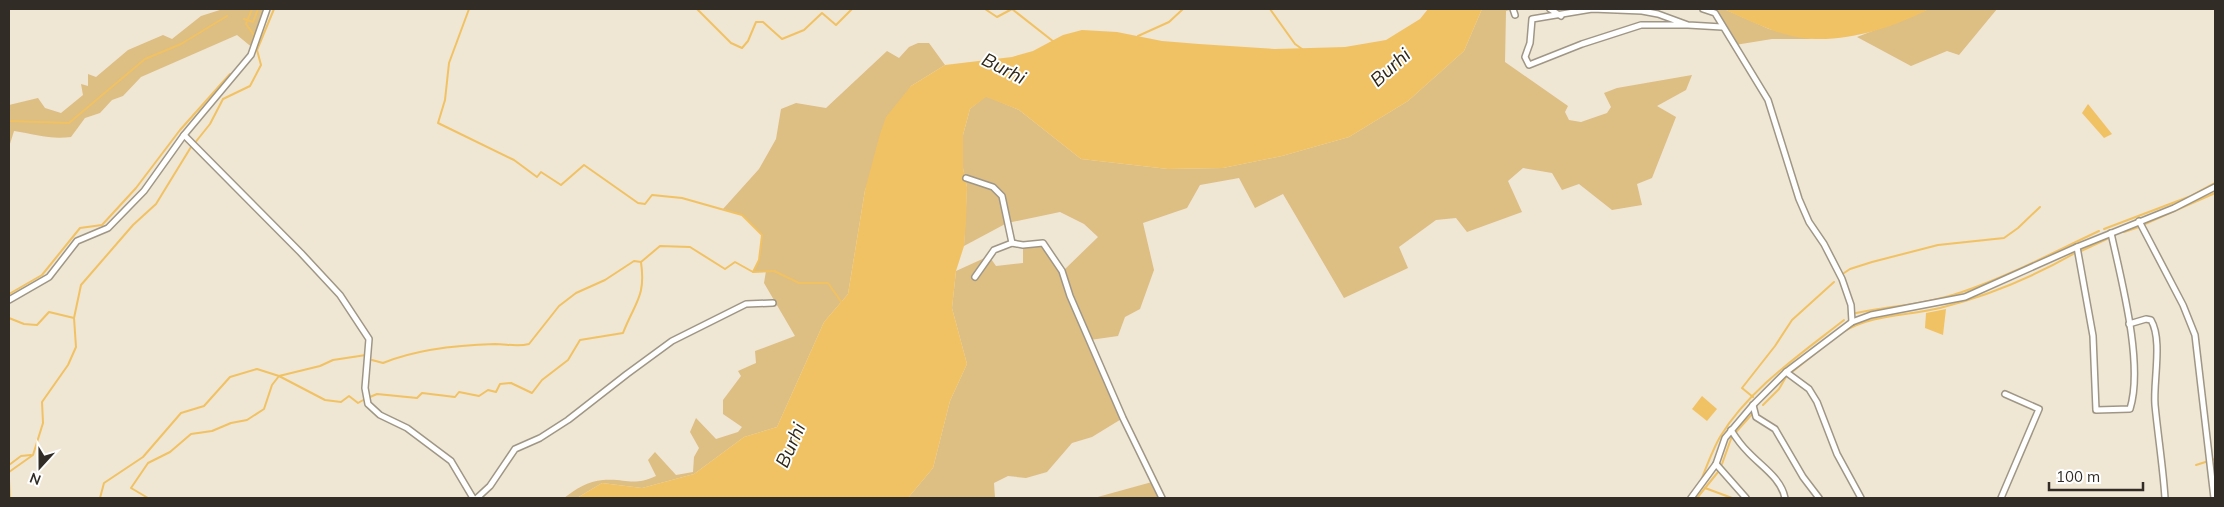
<svg xmlns="http://www.w3.org/2000/svg" width="2224" height="507" viewBox="0 0 2224 507" font-family="Mulish,sans-serif">
  <rect width="100%" height="100%" fill="#f0e6d4"/>
  <!-- green -->
  <g fill="#ddbe83">
    <path d="M223 9H267L254 49 237 35 141 77 123 96 112 100 100 113 85 118 71 137C51 140 34 134 14 131L9 147V105L38 98 45 108 61 113 83 95 81 84 88 86V74L96 77 128 50 163 35 172 39 201 16Z"/>
    <polygon points="1482,9 1513,9 1506,11 1505,62 1568,106 1565,112 1569,120 1581,122 1607,113 1611,107 1604,93 1617,88 1692,75 1686,90 1657,106 1676,117 1652,178 1637,184 1642,205 1612,210 1579,184 1562,190 1552,173 1523,168 1508,181 1522,212 1467,232 1456,218 1436,220 1399,247 1408,268 1344,298 1283,194 1255,208 1239,178 1200,185 1187,208 1143,223 1154,270 1140,309 1125,317 1118,336 1090,340 1123,418 1092,437 1072,443 1047,472 1026,478 1008,476 994,483 995,498 908,498 933,468 950,401 967,364 952,308 956,271 989,256 996,266 1023,263 1023,245 1043,243 1063,271 1098,237 1084,224 1060,212 1007,223 964,246 967,187 963,168 963,135 970,109 986,96 1019,110 1081,159 1168,169 1223,168 1282,156 1349,137 1408,101 1464,51"/>
    <polygon points="1703,9 1724,9 1769,29 1813,39 1772,39 1735,45 1715,13"/>
    <polygon points="1929,9 1997,9 1959,55 1947,51 1911,66 1857,37"/>
    <path d="M918 43H929L945 65 911 86 865 190 848 294 824 322 777 427 744 437 694 474 642 488 602 483 577 498H564C576 489 588 481 603 480 626 478 632 487 656 476L648 460 655 452 676 475 693 472 694 457 699 448 690 432 696 418 716 439 738 432 742 427 723 414V400L741 376 738 371 756 363 755 351 795 336 764 283 766 271 753 272 759 260 762 235 742 215 723 209 759 169 776 139 781 109 796 103 826 108 887 51 899 58 909 47Z"/>
    <polygon points="1152,482 1162,498 1094,498"/>
  </g>
  <!-- water -->
  <g fill="#f0c263">
    <polygon points="1428,9 1482,9 1464,51 1408,101 1349,137 1282,156 1223,168 1168,169 1081,159 1019,110 986,97 970,109 963,135 963,168 967,187 966,221 964,246 956,271 952,308 967,364 950,401 933,468 908,498 577,498 602,483 642,488 694,474 744,437 777,427 824,322 848,294 865,190 880,134 886,117 911,86 945,65 1012,57 1033,51 1063,35 1082,30 1117,32 1162,41 1199,44 1275,49 1345,47 1386,40 1420,19"/>
    <path d="M1724 9H1929C1894 27 1854 40 1815 39 1786 39 1749 21 1724 9Z"/>
    <polygon points="2088,104 2112,134 2104,138 2082,113"/>
    <polygon points="1946,309 1943,335 1925,328 1926,313"/>
    <polygon points="1702,396 1717,409 1707,421 1692,409"/>
  </g>
  <g fill="none" stroke-linecap="round" stroke-linejoin="round">
    <!-- stream -->
    <g stroke="#f0c263" stroke-width="2">
      <polyline points="469,9 449,63 445,100 438,123 514,160 537,177 541,172 561,185 584,165 638,203 645,204 652,195 682,198 742,215 762,235 759,260 753,272"/>
      <polyline points="697,9 731,43 742,48 748,41 756,22 763,22 782,39 804,30 822,13 836,25 852,9"/>
      <polyline points="985,9 997,17 1012,9 1054,42"/>
      <polyline points="1270,9 1295,44 1302,49"/>
      <polyline points="244,19 253,22 258,9"/>
      <polyline points="1138,36 1169,22 1183,9"/>
      <polyline points="252,43 254,35 246,24 252,9"/>
      <polyline points="9,121 69,123 145,59 181,44 227,16"/>
      <polyline points="194,144 210,124 223,99 250,86 261,65 257,50 274,9"/>
      <polyline points="2145,224 2215,193"/>
      <polyline points="2104,229 2191,196 2215,183"/>
      <polyline points="2124,232 2139,227"/>
      <polyline points="2081,251 2109,238"/>
      <polyline points="1841,275 1850,269 1872,262 1938,245 2004,238 2018,228 2040,207"/>
      <polyline points="9,294 42,275 80,228 102,225 136,188 180,130 230,74"/>
      <path d="M1856 313C1891 306 1928 304 1962 292 2009 276 2054 252 2099 231"/>
      <polyline points="9,318 24,324 37,325 49,312 74,318"/>
      <path d="M1843 332C1872 314 1907 316 1940 308 1987 296 2033 277 2075 253"/>
      <path d="M372 360 383 363C417 349 458 345 495 344 507 344 517 347 529 344L559 306 576 293 605 280 634 261 641 262"/>
      <polyline points="1792,372 1837,336"/>
      <path d="M370 397 377 394 417 398 422 393 455 397 459 392 479 396 488 390 496 392 500 384 511 383 532 393 542 380 568 360 580 340 623 333C635 302 646 297 641 262L660 246 690 247 725 269 735 262 753 272 774 271 799 283H828L842 303"/>
      <polyline points="1753,397 1742,388 1775,346 1792,320 1834,282"/>
      <polyline points="1763,405 1779,389 1786,377"/>
      <polyline points="1736,432 1753,413"/>
      <polyline points="1722,464 1732,436"/>
      <polyline points="9,465 21,456 31,455"/>
      <polyline points="2196,465 2215,459"/>
      <polyline points="9,472 33,455 43,423 42,402 68,365 76,347 74,318 81,285 133,225 156,204 191,147"/>
      <polyline points="9,479 10,498"/>
      <path d="M1700 483C1706 468 1712 451 1720 437 1749 389 1801 354 1844 320"/>
      <polyline points="1705,488 1732,498"/>
      <polyline points="100,498 104,483 143,457 181,413 204,406 230,377 257,369 279,376 320,366 333,360 366,355"/>
      <polyline points="148,498 131,488 148,463 170,452 191,434 212,431 231,423 247,420 264,409 272,385 279,376 325,400 341,402 349,396 358,403 365,399"/>
      <polyline points="1697,498 1718,472"/>
    </g>
    <!-- minor casing -->
    <g stroke="#9f9685" stroke-width="8">
      <g id="minor">
        <polyline points="1513,9 1515,15"/>
        <polyline points="1550,9 1561,16"/>
        <polyline points="1703,9 1715,13 1768,100 1799,199 1809,222 1824,244 1842,279 1851,305 1852,322"/>
        <polyline points="1688,25 1641,25 1582,44 1529,65 1525,57 1530,43 1532,19 1592,9 1642,11 1658,14 1688,25 1722,27"/>
        <polyline points="184,135 301,253 340,295 369,339 365,388 368,404 380,415 407,428 451,461 473,498"/>
        <polyline points="966,178 993,187 1002,196 1012,243"/>
        <polyline points="2139,221 2183,305 2195,335 2214,498"/>
        <path d="M2077 247 2093 336 2096 410 2130 409C2144 364 2121 279 2111 233"/>
        <polyline points="975,277 994,250 1012,243 1023,245 1043,243 1062,271 1070,296 1123,418 1162,498"/>
        <polyline points="9,300 49,277 77,241 108,228 144,191 184,135 251,55 267,9"/>
        <path d="M2129 324 2146 319 2151 320C2163 340 2153 382 2155 405 2158 436 2163 467 2165 498"/>
        <polyline points="1786,372 1809,389 1817,402 1837,454 1861,498"/>
        <polyline points="1753,405 1756,417 1775,429 1803,477 1819,498"/>
        <path d="M1731 430C1736 438 1742 446 1748 452 1762 467 1781 478 1785 498"/>
        <polyline points="1716,464 1746,498"/>
        <polyline points="477,498 490,486 515,449 540,438 568,420 627,374 672,341 746,304 773,303"/>
        <polyline points="1691,498 1716,464 1725,438 1753,405 1786,372 1852,322 1871,315 1965,297 2077,247 2174,208 2215,187"/>
        <polyline points="2001,498 2039,409 2005,394"/>
      </g>
    </g>
    <!-- minor -->
    <use href="#minor" stroke="#fff" stroke-width="5"/>
  </g>
  <g text-anchor="middle" dominant-baseline="central" stroke-width="4" stroke-linejoin="round" paint-order="stroke">
    <!-- water labels -->
    <g font-size="19" font-style="italic" fill="#302817" stroke="#fff">
      <text transform="translate(1390 67) rotate(-42)">Burhi</text>
      <text transform="translate(1004 68) rotate(27)">Burhi</text>
      <text transform="translate(790 445) rotate(-66)">Burhi</text>
    </g>
  </g>
  <!-- border -->
  <rect width="2224" height="507" fill="none" stroke="#312d26" stroke-width="20"/>
  <!-- north arrow -->
  <g transform="translate(40 467) rotate(201)" stroke="#ffffff" stroke-width="4" paint-order="stroke">
  <path d="M0-4L9 19L0 12L-9 19Z" fill="#312d26"/>
  <text y="-8" font-size="14" font-weight="bold" text-anchor="middle" fill="#312d26">N</text>
  </g>
  <!-- scale -->
  <path d="M2049 482v8h94v-8" fill="none" stroke="#312d26" stroke-width="2.5"/>
  <text x="2056" y="482" font-size="15" fill="#312d26" stroke="#ffffff" stroke-width="4" paint-order="stroke">100 m</text>
</svg>
